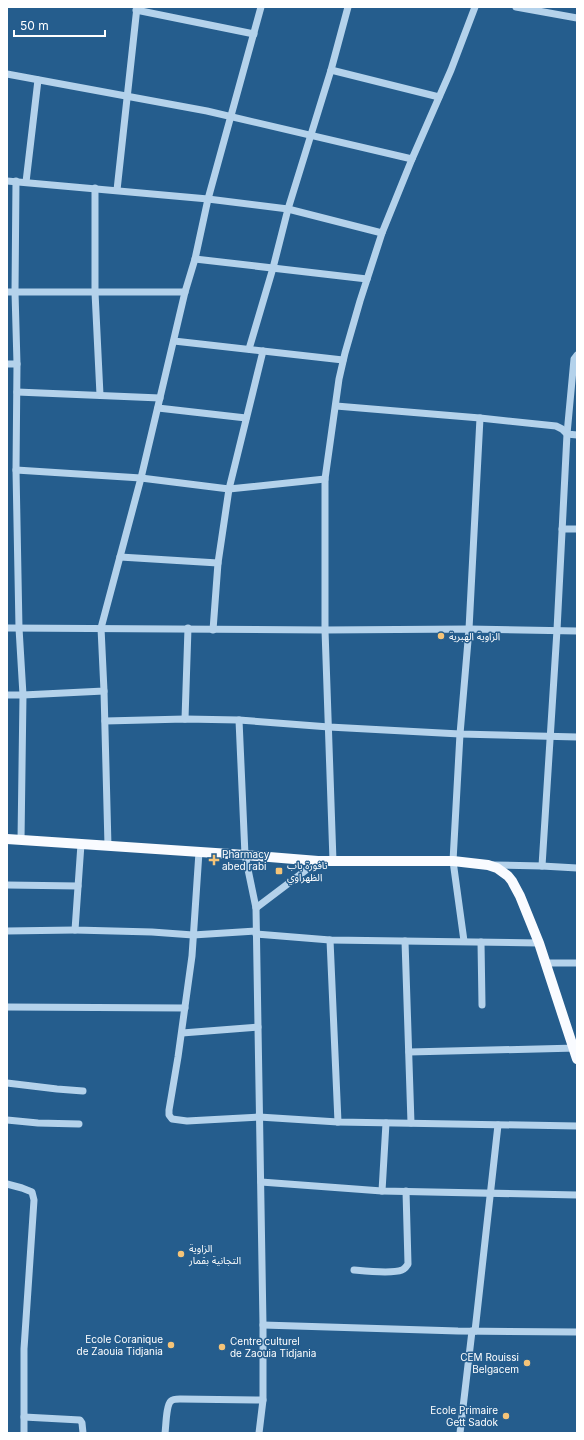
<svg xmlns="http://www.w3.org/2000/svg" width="584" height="1440" viewBox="0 0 584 1440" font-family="Inter,'Noto Sans Arabic',sans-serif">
  <rect width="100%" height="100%" fill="#255d8d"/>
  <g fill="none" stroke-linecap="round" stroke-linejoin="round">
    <!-- minor -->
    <g stroke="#b4d2eb" stroke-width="7">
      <polyline points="516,7 577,18"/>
      <polyline points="136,10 254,34"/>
      <polyline points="331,70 439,97"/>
      <polyline points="7,74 207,111 412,159"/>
      <polyline points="7,181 208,199 288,209 382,233"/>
      <polyline points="16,181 15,292 17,364"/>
      <polyline points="26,182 38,80"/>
      <polyline points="95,188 95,292 100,395"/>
      <polyline points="117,190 137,7"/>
      <polyline points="195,259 367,279"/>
      <polyline points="7,292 185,292"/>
      <polyline points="174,341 343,360"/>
      <polyline points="249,349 273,268 288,209 331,70 348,7"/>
      <polyline points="577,355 574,359 567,434 577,435"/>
      <polyline points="7,364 17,364 16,470"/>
      <polyline points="17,392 160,398"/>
      <polyline points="336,406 480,418 469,629 460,734 453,861 464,941"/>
      <polyline points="158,408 246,418"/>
      <polyline points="480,418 556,426 562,429 567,434 557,630 542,866"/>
      <polyline points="562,529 577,529"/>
      <polyline points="120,557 218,563"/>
      <polyline points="7,628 325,630 469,629 577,631"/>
      <polyline points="213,630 218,563 229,489 263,351"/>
      <polyline points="104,691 108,846"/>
      <polyline points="7,695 23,695 104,691 101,628 141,478 185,292 195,259 208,199 261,7"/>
      <polyline points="185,719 188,628"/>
      <polyline points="239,720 245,855 256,908 263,1325 263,1400 259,1433"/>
      <polyline points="105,721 185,719 239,720 329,727 460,734 577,737"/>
      <polyline points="21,840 23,695 19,628 16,470 141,478 229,489 325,479"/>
      <polyline points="81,844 75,930 152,932 193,935 256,931"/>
      <polyline points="199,852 192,956 178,1057 169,1110 169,1115 172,1119 187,1121 259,1117 338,1122 577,1126"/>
      <polyline points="333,861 325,630 325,479 339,379 345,353 360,301 382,233 412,159 451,70 475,7"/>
      <polyline points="493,865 542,866 577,868"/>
      <polyline points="7,885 78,886"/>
      <polyline points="256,908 318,861"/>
      <polyline points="7,931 75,930"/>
      <polyline points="256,934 330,940 539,943"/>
      <polyline points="330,940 338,1122"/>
      <polyline points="405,941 411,1123"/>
      <polyline points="481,942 482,1005"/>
      <polyline points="545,963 577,963"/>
      <polyline points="7,1007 185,1008"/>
      <polyline points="182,1033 258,1027"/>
      <polyline points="409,1052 577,1048"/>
      <polyline points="7,1083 57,1089 83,1091"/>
      <polyline points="7,1120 38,1123 79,1124"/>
      <polyline points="261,1182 382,1191 577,1195"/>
      <polyline points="7,1184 22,1188 32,1192 34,1200 24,1349 24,1433"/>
      <polyline points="382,1191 386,1123"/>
      <path d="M354 1270C365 1271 392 1274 402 1270 405 1269 406 1267 408 1264L406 1191"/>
      <polyline points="263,1325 458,1331 577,1332"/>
      <polyline points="475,1331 498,1125"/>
      <polyline points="24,1417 80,1420 82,1423 83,1433"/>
      <path d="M165 1433C166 1427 166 1405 171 1401 173 1399 177 1399 180 1399L263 1400"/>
      <polyline points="460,1433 472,1331"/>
    </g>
    <!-- major -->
    <polyline stroke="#f9fbff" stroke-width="10" points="7,839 245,855 318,861 453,861 488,865 497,868 508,876 512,881 520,896 539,943 577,1059"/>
  </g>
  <!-- markers -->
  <g fill="#f5c478" stroke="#255d8d" stroke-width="1.5">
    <circle cx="441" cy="636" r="4"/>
    <path d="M212 854h4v4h4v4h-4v4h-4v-4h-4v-4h4z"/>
    <rect x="275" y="867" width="8" height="8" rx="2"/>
    <circle cx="181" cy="1254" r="4"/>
    <circle cx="171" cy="1345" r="4"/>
    <circle cx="222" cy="1347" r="4"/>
    <circle cx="527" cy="1363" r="4"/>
    <circle cx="506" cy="1416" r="4"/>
  </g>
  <g text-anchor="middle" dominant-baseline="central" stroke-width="3" stroke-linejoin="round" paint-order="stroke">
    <!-- poi labels -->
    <g font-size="10" fill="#fff" stroke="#255d8d" text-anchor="start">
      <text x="449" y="636">الزاوية الهبرية</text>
      <text x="222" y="854">Pharmacy<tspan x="222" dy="12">abed rabi</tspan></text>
      <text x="287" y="865">نافورة باب<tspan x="287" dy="12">الظهراوي</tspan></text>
      <text x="189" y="1248">الزاوية<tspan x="189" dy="12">التجانية بقمار</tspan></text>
      <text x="163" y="1339" text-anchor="end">Ecole Coranique<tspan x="163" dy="12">de Zaouia Tidjania</tspan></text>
      <text x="230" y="1341">Centre culturel<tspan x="230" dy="12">de Zaouia Tidjania</tspan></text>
      <text x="519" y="1357" text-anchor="end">CEM Rouissi<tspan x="519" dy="12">Belgacem</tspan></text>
      <text x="498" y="1410" text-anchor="end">Ecole Primaire<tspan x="498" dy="12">Gett Sadok</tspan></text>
    </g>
  </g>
  <!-- border -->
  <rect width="584" height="1440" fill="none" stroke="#ffffff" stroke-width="16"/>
  <!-- scale -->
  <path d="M14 30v6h91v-6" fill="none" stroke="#ffffff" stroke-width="2"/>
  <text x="20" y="30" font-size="12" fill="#ffffff" stroke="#255d8d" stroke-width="3" paint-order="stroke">50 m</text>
</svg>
